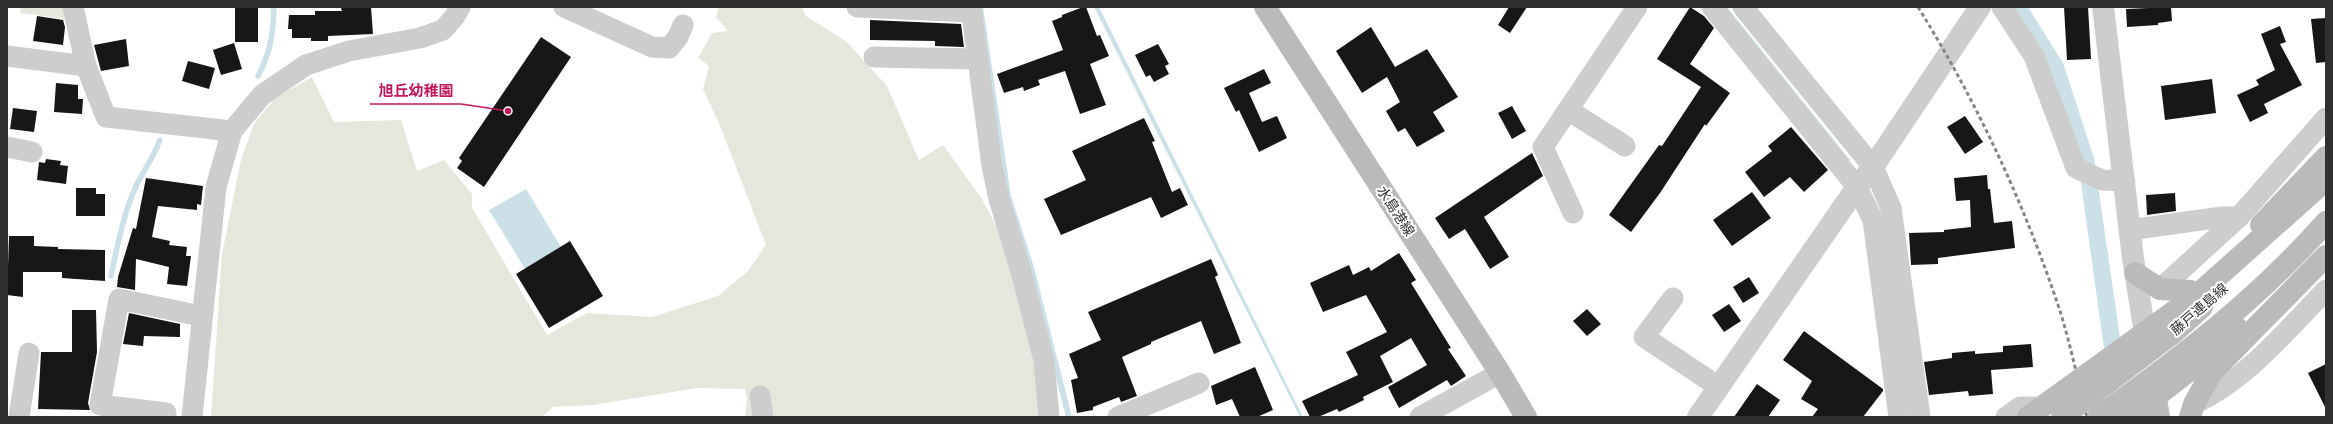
<svg xmlns="http://www.w3.org/2000/svg" width="2333" height="424" viewBox="0 0 2333 424" font-family="Ubuntu,'Noto Sans JP',sans-serif">
  <rect width="100%" height="100%" fill="#fff"/>
  <!-- green -->
  <g fill="#e4e8dc">
    <polygon points="21,7 64,7 66,19 20,13"/>
    <polygon points="719,7 802,7 806,16 847,42 887,86 919,160 943,145 982,199 1003,239 1034,364 1043,417 745,417 747,398 745,389 697,388 593,405 553,407 542,417 211,417 222,254 241,160 254,124 275,98 312,77 334,122 401,120 417,171 444,160 472,194 472,208 547,335 587,313 652,317 718,296 748,271 766,245 719,123 703,89 709,66 698,58 712,33 728,31 716,17"/>
  </g>
  <!-- water -->
  <g fill="#cbe0e7">
    <polygon points="977,7 983,7 1011,196 1034,267 1072,417 1066,417 1028,269 1004,197"/>
    <polygon points="1094,7 1099,7 1303,417 1300,417"/>
    <polygon points="1721,7 1727,7 1850,160 1847,163"/>
    <polygon points="2011,7 2028,7 2063,63 2094,158 2120,338 2104,349 2078,161"/>
    <polygon points="526,189 561,247 525,269 489,210"/>
  </g>
  <g fill="none" stroke-linecap="round" stroke-linejoin="round">
    <!-- stream -->
    <g stroke="#cbe0e7" stroke-width="5.5">
      <path d="M258 76C271 51 273 35 274 7"/>
      <path d="M111 276C117 246 126 201 142 175 149 163 155 153 160 140"/>
    </g>
  </g>
  <!-- building -->
  <g fill="#171717">
    <rect x="235" y="7" width="23" height="35"/>
    <polygon points="371,7 373,34 328,36 328,41 311,41 311,38 292,38 292,29 288,29 289,15 315,15 315,11 342,11 341,8"/>
    <polygon points="1083,7 1086,7 1097,36 1100,35 1109,56 1090,64 1106,105 1080,114 1065,71 1038,80 1040,85 1024,91 1023,87 1004,93 997,74 1063,50 1052,21 1062,17 1062,15"/>
    <polygon points="1509,7 1527,7 1510,33 1498,25"/>
    <polygon points="1690,7 1704,16 1714,28 1690,64 1730,93 1706,126 1705,124 1660,193 1631,232 1609,215 1659,145 1662,146 1701,87 1657,59"/>
    <polygon points="2064,7 2088,7 2091,59 2067,60"/>
    <polygon points="2171,7 2172,21 2158,23 2158,25 2127,27 2126,9"/>
    <polygon points="37,16 63,20 65,27 63,45 33,41"/>
    <polygon points="2326,18 2326,62 2316,63 2311,19"/>
    <polygon points="870,20 961,24 964,47 935,46 935,41 870,40"/>
    <polygon points="2280,26 2286,42 2280,44 2302,85 2264,104 2268,113 2250,122 2237,95 2259,85 2256,80 2275,70 2261,34"/>
    <polygon points="1371,27 1395,67 1427,49 1458,97 1433,112 1445,131 1417,147 1405,128 1398,132 1386,111 1400,102 1387,77 1362,93 1336,51"/>
    <polygon points="541,37 571,57 484,187 457,168 462,161 459,158"/>
    <polygon points="126,39 129,66 101,71 94,45"/>
    <polygon points="234,43 242,69 221,75 213,50"/>
    <polygon points="1158,44 1169,64 1165,66 1169,74 1154,82 1150,75 1146,77 1135,55"/>
    <polygon points="188,61 215,68 209,89 182,81"/>
    <polygon points="1264,69 1271,83 1249,93 1262,122 1277,116 1287,138 1259,152 1239,110 1236,112 1224,88"/>
    <polygon points="2212,79 2216,113 2165,120 2161,86"/>
    <polygon points="56,83 78,85 78,99 83,99 82,114 54,112"/>
    <polygon points="1512,106 1526,131 1512,139 1498,113"/>
    <polygon points="13,108 37,111 34,132 10,129"/>
    <polygon points="1965,116 1983,142 1965,154 1947,127"/>
    <polygon points="1144,118 1155,141 1152,142 1172,192 1180,188 1188,205 1161,218 1151,197 1061,235 1044,199 1086,180 1072,151"/>
    <polygon points="1791,127 1828,170 1804,192 1790,177 1764,197 1745,172 1772,151 1768,146"/>
    <polygon points="1532,153 1543,176 1484,217 1509,257 1490,269 1465,229 1449,239 1435,218"/>
    <polygon points="46,159 61,161 60,165 68,166 66,184 37,180 39,162 45,163"/>
    <polygon points="1987,175 1988,189 1990,189 1994,223 2012,221 2015,248 1938,258 1938,264 1911,265 1909,233 1944,232 1944,230 1971,227 1970,200 1956,201 1954,178"/>
    <polygon points="146,178 203,186 201,205 197,204 197,210 158,206 152,237 170,241 169,245 187,247 186,256 191,256 187,286 167,284 169,267 136,259 135,290 117,287 118,277 133,228 136,229"/>
    <polygon points="76,188 96,188 96,194 105,194 105,216 76,216"/>
    <polygon points="1752,192 1771,218 1732,246 1713,220"/>
    <polygon points="2175,193 2176,211 2147,215 2146,195"/>
    <polygon points="9,236 34,236 34,246 58,247 58,249 105,250 105,281 62,278 62,272 23,272 23,297 7,295"/>
    <polygon points="570,241 603,296 549,328 516,274"/>
    <polygon points="1399,253 1416,280 1411,283 1451,348 1448,349 1466,376 1451,386 1447,380 1399,408 1388,387 1427,365 1411,338 1380,356 1393,382 1363,397 1364,400 1339,412 1337,409 1318,417 1310,417 1302,401 1358,375 1346,352 1387,332 1366,295 1323,312 1310,283 1349,265 1353,275 1369,267 1371,271"/>
    <polygon points="1211,259 1218,275 1215,277 1241,343 1214,354 1201,321 1151,342 1151,344 1122,357 1137,396 1121,402 1119,397 1093,407 1093,410 1077,413 1071,380 1078,378 1069,354 1101,340 1088,312"/>
    <polygon points="1749,277 1759,293 1743,303 1733,287"/>
    <polygon points="1729,304 1741,321 1724,332 1712,315"/>
    <polygon points="1587,309 1601,324 1587,336 1573,321"/>
    <polygon points="72,310 96,310 97,352 88,403 90,410 38,409 41,352 72,352"/>
    <polygon points="129,313 180,324 180,337 144,336 143,346 123,344"/>
    <polygon points="1804,331 1883,389 1883,391 1863,417 1812,417 1818,409 1801,399 1812,381 1783,360"/>
    <polygon points="2031,344 2033,367 1991,370 1993,394 1969,396 1968,391 1929,395 1924,362 1952,358 1952,353 1975,351 1975,354 2003,352 2003,346"/>
    <polygon points="2326,364 2326,409 2308,373"/>
    <polygon points="1255,367 1273,410 1257,417 1240,417 1232,399 1216,405 1211,386"/>
    <polygon points="1757,384 1780,400 1768,417 1734,417"/>
  </g>
  <g fill="none" stroke-linecap="round" stroke-linejoin="round">
    <!-- minor -->
    <g stroke="#cdcdcd" stroke-width="21">
      <polyline points="73,7 86,66 106,117 232,131"/>
      <polyline points="564,7 652,47 669,48 678,37 683,25"/>
      <polyline points="857,7 972,12"/>
      <polyline points="971,7 992,166 999,199 1022,275 1044,361 1049,417"/>
      <polyline points="1712,7 1857,187 1873,220 1899,417"/>
      <polyline points="1743,7 1873,167 1891,208 1920,417"/>
      <polyline points="2002,7 2034,56 2076,168 2102,180 2125,181"/>
      <polyline points="7,56 86,66"/>
      <polyline points="874,57 977,59"/>
      <polyline points="1568,110 1625,146"/>
      <polyline points="7,147 32,152"/>
      <polyline points="1573,213 1543,147 1637,7"/>
      <polyline points="2129,230 2222,217 2239,217"/>
      <polyline points="2160,289 2239,217 2326,118"/>
      <polyline points="1673,298 1644,337 1719,387"/>
      <polyline points="760,396 763,417"/>
      <path d="M2194 404C2246 380 2286 331 2326 290"/>
      <polyline points="19,417 29,353"/>
      <polyline points="166,417 166,413 100,405 119,299 201,316"/>
      <polyline points="192,417 216,187 232,131 262,95 306,65 349,51 420,38 443,30 455,16 460,7"/>
      <polyline points="1118,417 1199,383"/>
      <polyline points="1420,417 1500,373"/>
      <polyline points="2006,417 2020,407 2035,407 2038,417"/>
    </g>
    <!-- tertiary -->
    <g stroke="#cdcdcd" stroke-width="22">
      <polyline points="2103,7 2133,258 2146,340"/>
      <polyline points="1698,417 1857,187 1873,167 1980,7"/>
    </g>
    <!-- secondary -->
    <g stroke="#bababa" stroke-width="22">
      <polyline points="1265,7 1500,373 1526,417"/>
      <polyline points="2261,225 2326,157"/>
      <polyline points="2135,273 2160,289 2190,291"/>
      <polyline points="2153,381 2159,417"/>
      <polyline points="2190,417 2194,404 2212,372 2326,256"/>
    </g>
    <!-- rail -->
    <path stroke="#858585" stroke-width="3" stroke-dasharray="4 3" stroke-linecap="butt" d="M1918 7C1977 102 2025 205 2060 311 2071 346 2078 382 2087 417"/>
    <!-- secondary-bridge -->
    <g stroke="#bababa" stroke-width="22">
      <polyline points="2028,417 2197,295 2326,180"/>
      <polyline points="2062,417 2172,334 2202,307"/>
      <path d="M2098 417C2181 358 2258 299 2326 222"/>
      <polyline points="2129,417 2207,357 2237,328"/>
    </g>
  </g>
  <g text-anchor="middle" dominant-baseline="central" stroke-width="4" stroke-linejoin="round" paint-order="stroke">
    <!-- street labels -->
    <g font-size="14" fill="#303030" stroke="#fff">
      <text transform="translate(1396 211) rotate(57)">水島港線</text>
      <text transform="translate(2199 309) rotate(-41)">藤戸連島線</text>
    </g>
  </g>
  <!-- callouts -->
  <path fill="none" stroke="#c2185b" stroke-width="1.5" d="M508 111L461 104H370"/>
  <circle fill="#c2185b" stroke="#fff" stroke-width="1.5" cx="508" cy="111" r="4"/>
  <g font-size="15" text-anchor="middle" font-weight="bold" fill="#c2185b" stroke="#fff" stroke-width="4" stroke-linejoin="round" paint-order="stroke">
    <text x="416" y="96">旭丘幼稚園</text>
  </g>
  <!-- border -->
  <rect width="2333" height="424" fill="none" stroke="#303030" stroke-width="16"/>
</svg>
